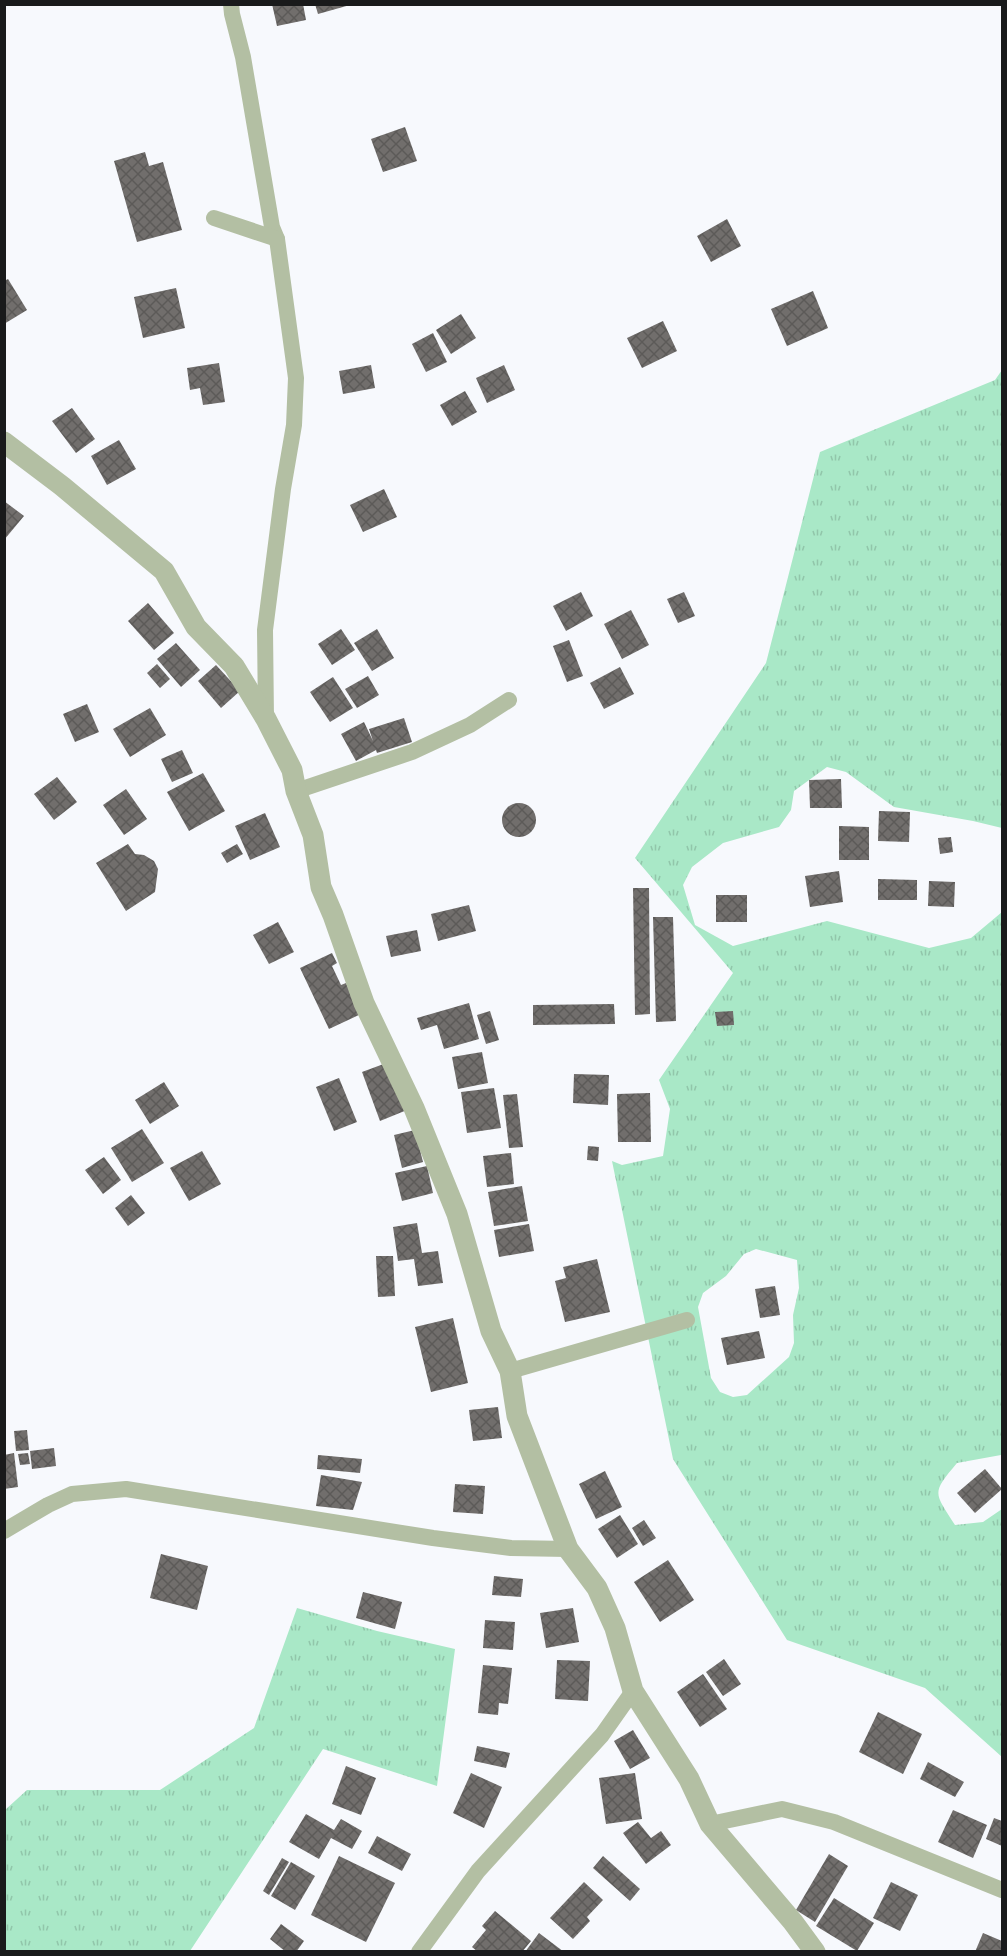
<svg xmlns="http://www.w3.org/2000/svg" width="1007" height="1956" viewBox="0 0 1007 1956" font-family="'Fira Sans Condensed',sans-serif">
  <defs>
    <pattern id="grass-tufts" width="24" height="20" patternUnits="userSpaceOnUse" patternTransform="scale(1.5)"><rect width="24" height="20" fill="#a9e8c7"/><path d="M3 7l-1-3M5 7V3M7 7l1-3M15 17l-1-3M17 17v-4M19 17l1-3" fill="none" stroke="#91c6aa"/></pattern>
    <pattern id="building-cross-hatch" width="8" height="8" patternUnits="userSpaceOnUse" patternTransform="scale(1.5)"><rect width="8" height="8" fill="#716e6c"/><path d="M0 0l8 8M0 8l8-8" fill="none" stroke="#5c5a58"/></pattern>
  </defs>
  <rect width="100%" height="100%" fill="#f7f9fd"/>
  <!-- grass -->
  <g fill="url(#grass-tufts)" fill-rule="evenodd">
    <path d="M1002 370V828L973 821 894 807 846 772 827 767 794 791 791 810 779 827 723 843 692 867 683 885 695 925 733 946 827 921 929 948 971 938 1002 912V1451L1001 1455 957 1463C931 1494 934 1492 955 1525L983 1522 1002 1509V1757L925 1688 787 1640 673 1459 612 1161 622 1165 663 1156 670 1109 659 1080 733 973 635 858 766 663 820 452 995 380ZM756 1249 797 1260 799 1288 793 1315 794 1343 789 1357 747 1395 733 1397 720 1392 711 1378 698 1307 703 1293 726 1276 744 1254Z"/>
    <polygon points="297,1608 377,1631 455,1649 437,1786 323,1749 190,1951 5,1951 5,1810 27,1790 160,1790 254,1728"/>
  </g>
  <!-- building -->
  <g fill="url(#building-cross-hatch)">
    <polygon points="272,4 303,4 306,20 277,26"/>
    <polygon points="315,4 350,4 350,5 318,14"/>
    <polygon points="405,127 417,161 383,172 371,139"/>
    <polygon points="145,152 149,166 163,162 182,230 137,242 114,161"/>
    <polygon points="727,219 741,246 711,262 697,236"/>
    <polygon points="8,279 27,310 4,324 4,281"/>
    <polygon points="176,288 185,328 143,338 134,297"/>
    <polygon points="813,291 828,328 787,346 771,309"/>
    <polygon points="461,314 476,338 451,354 436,330"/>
    <polygon points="663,321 677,351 642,368 627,338"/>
    <polygon points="433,333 447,362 426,372 412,344"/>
    <polygon points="219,363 225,402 203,405 200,388 190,390 187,368"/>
    <polygon points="371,365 375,388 343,394 339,371"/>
    <polygon points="504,365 515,390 487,403 476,378"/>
    <polygon points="465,391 477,412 452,426 440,405"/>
    <polygon points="72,408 95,439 76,453 52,421"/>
    <polygon points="119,440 136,469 107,485 91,456"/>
    <polygon points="384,489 397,517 363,532 350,505"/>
    <polygon points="4,501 24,516 4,540"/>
    <polygon points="581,592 593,616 566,631 553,606"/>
    <polygon points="684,592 695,616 678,623 667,599"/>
    <polygon points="148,603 174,633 154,650 128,621"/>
    <polygon points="631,610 649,645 622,659 604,624"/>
    <polygon points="341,629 355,650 332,665 318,644"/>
    <polygon points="377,629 394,658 372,671 354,643"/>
    <polygon points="569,640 583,676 567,682 553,646"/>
    <polygon points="176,643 200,670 181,687 157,659"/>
    <polygon points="157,664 170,679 160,688 147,673"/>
    <polygon points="216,665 240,691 221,708 198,681"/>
    <polygon points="620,667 634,694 604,709 590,683"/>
    <polygon points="368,676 379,695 357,708 345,689"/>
    <polygon points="333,677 353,708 330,722 310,692"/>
    <polygon points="87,704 99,732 75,742 63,714"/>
    <polygon points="150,708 166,735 130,757 113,729"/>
    <polygon points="404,718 412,742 377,753 376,750 356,761 341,734 364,722 373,741 369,729"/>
    <polygon points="182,750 193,773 172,782 161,759"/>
    <polygon points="203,773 225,811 189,831 167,792"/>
    <polygon points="57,777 77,802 54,820 34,794"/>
    <polygon points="841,779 842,808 810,808 809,780"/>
    <polygon points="126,789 147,819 124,835 103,805"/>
    <circle cx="519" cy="820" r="17"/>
    <polygon points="879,811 910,812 909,842 878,841"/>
    <polygon points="265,813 280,847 250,860 235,826"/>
    <polygon points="839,826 869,827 869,860 839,860"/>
    <polygon points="951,837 953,852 940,854 938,838"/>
    <polygon points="128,844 135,854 144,855 154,861 158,869 155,892 126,911 96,863"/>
    <polygon points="237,844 243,854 227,863 221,853"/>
    <polygon points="839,871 843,902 810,907 805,876"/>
    <polygon points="878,879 917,880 917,900 878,900"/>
    <polygon points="929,881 955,882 954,907 928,906"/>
    <polygon points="633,888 649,888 650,1014 635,1015"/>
    <rect x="716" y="895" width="31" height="27"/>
    <polygon points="469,905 476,931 438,941 431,914"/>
    <polygon points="653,917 673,917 676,1021 656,1022"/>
    <polygon points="278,922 294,952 269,964 253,935"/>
    <polygon points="417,930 421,951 391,957 386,936"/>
    <polygon points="332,953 337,963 332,966 341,985 346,983 361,1014 329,1029 300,968"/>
    <polygon points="469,1003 479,1039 444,1049 437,1025 421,1030 417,1018"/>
    <polygon points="614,1004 615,1024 533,1025 533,1005"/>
    <polygon points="490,1011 499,1040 486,1044 477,1015"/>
    <polygon points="733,1011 734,1025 717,1026 715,1012"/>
    <polygon points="482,1052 488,1083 458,1089 452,1057"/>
    <polygon points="389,1062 407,1110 380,1121 362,1072"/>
    <polygon points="574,1074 609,1075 608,1105 573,1103"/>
    <polygon points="339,1078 357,1122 334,1131 316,1087"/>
    <polygon points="164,1082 179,1106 150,1124 135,1100"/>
    <polygon points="494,1088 501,1128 467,1133 461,1092"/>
    <polygon points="650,1093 651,1142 618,1142 617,1094"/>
    <polygon points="517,1094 523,1147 509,1148 503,1095"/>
    <polygon points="142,1129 164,1163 132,1182 111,1148"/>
    <polygon points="415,1130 423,1162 402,1168 394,1135"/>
    <polygon points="588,1146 599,1147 598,1161 587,1160"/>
    <polygon points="202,1151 221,1184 189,1201 170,1168"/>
    <polygon points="511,1153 514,1184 487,1187 483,1156"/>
    <polygon points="104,1157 121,1180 103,1194 85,1170"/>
    <polygon points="427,1166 433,1193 402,1201 395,1173"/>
    <polygon points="522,1186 528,1221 494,1226 488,1192"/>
    <polygon points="131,1195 145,1213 128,1226 115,1208"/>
    <polygon points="417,1223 422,1253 438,1251 443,1283 418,1286 414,1259 398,1261 393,1227"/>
    <polygon points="529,1224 534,1251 499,1257 494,1230"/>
    <polygon points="376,1256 393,1256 395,1296 378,1297"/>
    <polygon points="597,1259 610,1312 565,1322 555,1281 566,1278 563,1267"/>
    <polygon points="775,1286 780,1315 760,1318 755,1289"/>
    <polygon points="453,1318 468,1383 431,1392 415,1327"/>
    <polygon points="759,1331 765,1358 727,1365 721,1338"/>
    <polygon points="498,1407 502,1438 473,1441 469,1410"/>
    <polygon points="27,1430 29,1450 16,1451 14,1431"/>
    <polygon points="54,1448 56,1466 32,1469 30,1451"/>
    <polygon points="14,1453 18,1487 4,1489 4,1455"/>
    <polygon points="28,1453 30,1464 20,1465 18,1454"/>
    <polygon points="318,1455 362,1459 360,1473 317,1469"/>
    <polygon points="985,1469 1002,1489 975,1513 957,1493"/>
    <polygon points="605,1471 622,1507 596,1519 579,1484"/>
    <polygon points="321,1475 362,1482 353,1510 316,1506"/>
    <polygon points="455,1484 485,1486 483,1514 453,1512"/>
    <polygon points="620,1515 638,1544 617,1558 598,1529"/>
    <polygon points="644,1520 656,1538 643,1546 632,1528"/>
    <polygon points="161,1554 208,1566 197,1610 150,1598"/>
    <polygon points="668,1560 694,1600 660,1622 634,1582"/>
    <polygon points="494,1576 523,1579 521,1597 492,1595"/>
    <polygon points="363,1592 402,1602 395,1629 356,1618"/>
    <polygon points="573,1608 579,1642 546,1648 540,1613"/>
    <polygon points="485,1620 515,1622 513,1650 483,1648"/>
    <polygon points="724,1659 741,1684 723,1696 706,1672"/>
    <polygon points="557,1660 590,1661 588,1701 555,1699"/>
    <polygon points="483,1665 512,1668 508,1704 499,1703 498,1715 478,1713"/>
    <polygon points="703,1674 727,1709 700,1727 677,1692"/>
    <polygon points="878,1712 922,1734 903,1774 859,1752"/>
    <polygon points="633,1730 650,1758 630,1769 614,1741"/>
    <polygon points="477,1746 510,1753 506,1768 474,1761"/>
    <polygon points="928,1762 964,1782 955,1797 920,1779"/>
    <polygon points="346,1766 376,1778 361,1815 332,1804"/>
    <polygon points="471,1773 502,1787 484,1828 453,1813"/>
    <polygon points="635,1773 642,1819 606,1824 599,1778"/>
    <polygon points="953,1810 987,1825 973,1858 938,1842"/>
    <polygon points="306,1814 334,1830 341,1819 362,1831 352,1849 331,1838 319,1859 289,1842"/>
    <polygon points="994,1818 1002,1821 1002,1846 986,1839"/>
    <polygon points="638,1822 651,1838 661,1831 671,1845 646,1864 623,1833"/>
    <polygon points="377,1836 411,1854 402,1871 368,1853"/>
    <polygon points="829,1854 848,1866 815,1922 796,1910"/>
    <polygon points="339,1856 395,1883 366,1942 311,1915"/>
    <polygon points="603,1856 640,1889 630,1901 593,1868"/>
    <polygon points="282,1858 289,1862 269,1895 263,1891"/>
    <polygon points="291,1862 315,1876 295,1910 271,1896"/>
    <polygon points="584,1882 603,1900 587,1917 590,1921 573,1939 550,1918"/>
    <polygon points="891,1882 918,1895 900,1931 873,1918"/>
    <polygon points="834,1898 874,1923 857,1951 816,1926"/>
    <polygon points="495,1911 531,1941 522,1952 478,1952 472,1947 486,1930 482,1926"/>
    <polygon points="281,1924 304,1941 296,1952 286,1952 270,1939"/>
    <polygon points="539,1933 564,1952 525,1952"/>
    <polygon points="983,1933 1002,1941 1002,1952 975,1952"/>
  </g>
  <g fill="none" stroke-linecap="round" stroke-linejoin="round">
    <!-- minor -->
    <g stroke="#b3bfa3" stroke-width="16">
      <polyline points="231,4 232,14 243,57 272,227 277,239 296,378 294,425 283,489 265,630 266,719"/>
      <polyline points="214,218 277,239"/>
      <polyline points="296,791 412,752 470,725 509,700"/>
      <polyline points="510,1371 687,1320"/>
      <polyline points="4,1531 48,1505 72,1494 126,1489 433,1538 511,1548 568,1549"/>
      <polyline points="710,1824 782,1809 834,1822 1002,1890"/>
      <polyline points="419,1952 478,1871 602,1735 633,1691"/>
    </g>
    <!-- tertiary -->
    <polyline stroke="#b3bfa3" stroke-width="21" points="4,442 62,486 164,571 196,627 234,666 266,719 292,770 296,791 313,835 321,887 333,915 364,1003 414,1108 457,1214 491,1331 510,1371 517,1416 568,1549 597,1588 615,1628 633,1691 689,1779 710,1824 793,1922 815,1952"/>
  </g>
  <!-- border -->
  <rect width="1007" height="1956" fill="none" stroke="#191a1b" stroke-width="12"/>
</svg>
